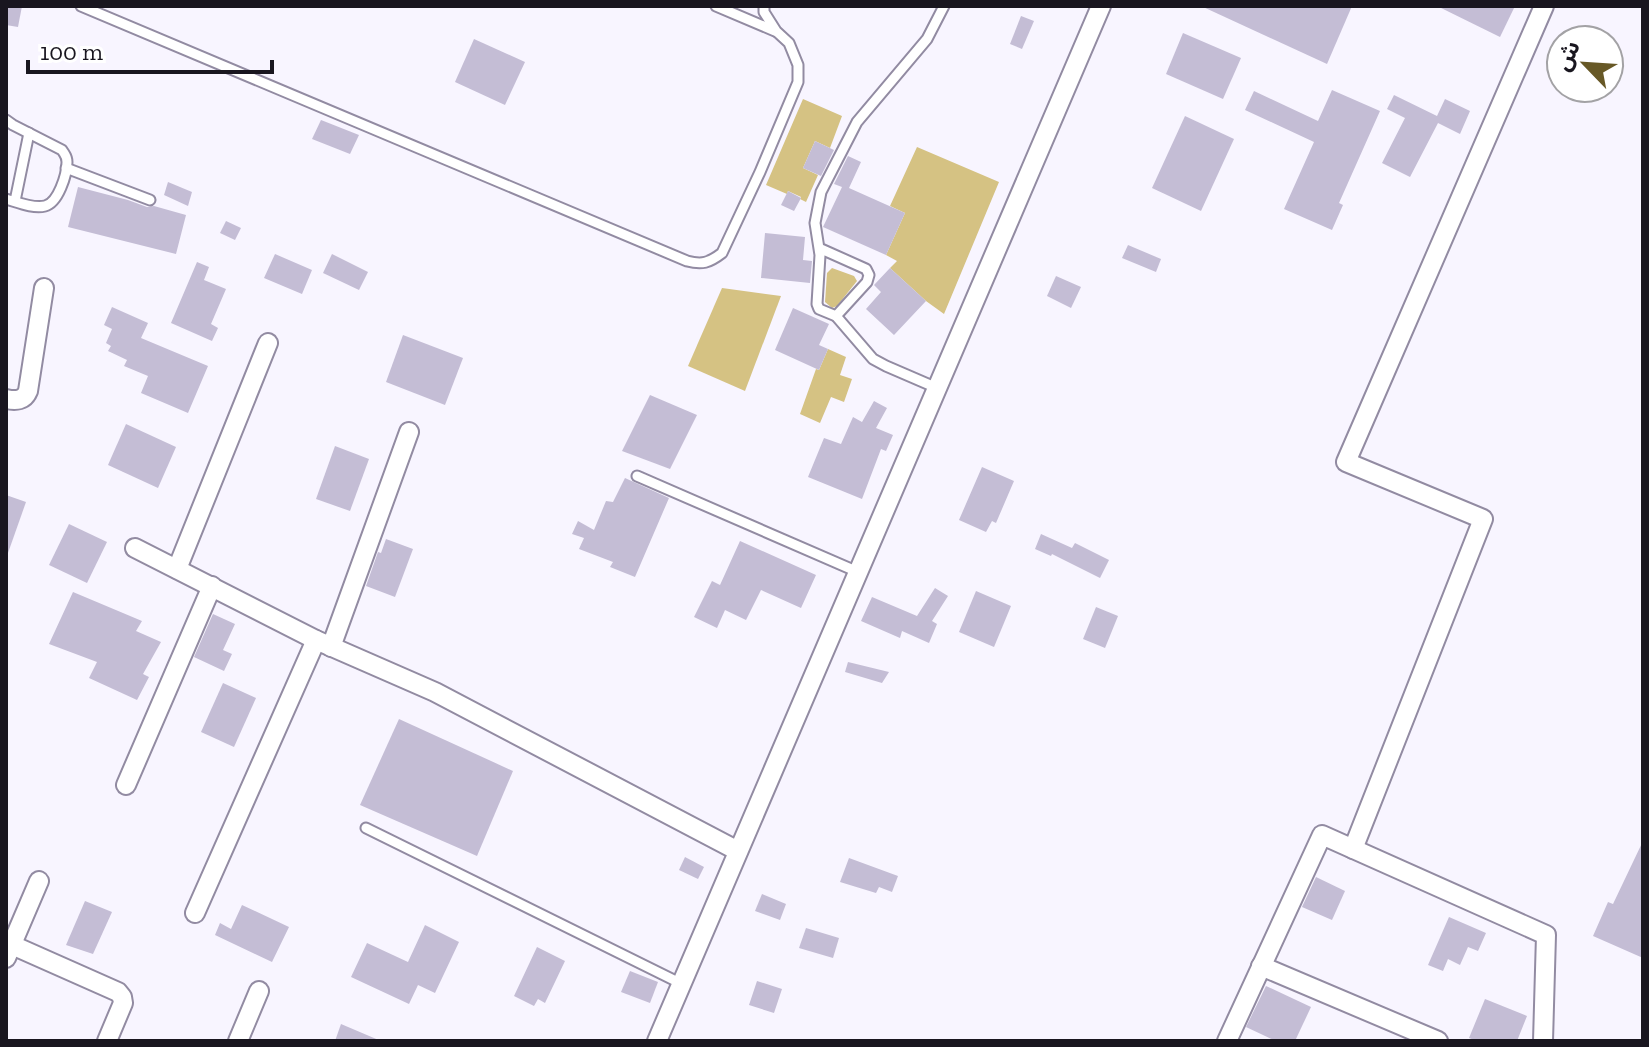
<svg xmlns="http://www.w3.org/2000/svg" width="1649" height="1047" viewBox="0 0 1649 1047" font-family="'Zilla Slab','Noto Sans Arabic',serif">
  <rect width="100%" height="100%" fill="#f8f5ff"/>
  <!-- green -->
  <g fill="#d5c283">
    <polygon points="803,99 842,116 830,148 815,141 803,168 818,175 806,202 800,199 801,197 788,191 787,194 766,185"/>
    <polygon points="917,147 999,182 944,314 926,301 890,268 897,261 886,255 905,213 890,206"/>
    <polygon points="832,268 854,276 857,281 837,306 832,308 825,302 827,273"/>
    <polygon points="722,288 781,296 745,391 688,366"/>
    <polygon points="828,349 846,357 840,375 852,379 844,402 831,397 820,423 800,414 816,369 819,370"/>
  </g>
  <!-- building -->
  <g fill="#c4bdd5">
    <polygon points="6,6 22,6 18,27 6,25"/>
    <polygon points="1201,6 1352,6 1327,64"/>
    <polygon points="1437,6 1515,6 1500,37"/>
    <polygon points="1021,16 1034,21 1022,49 1010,44"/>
    <polygon points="1183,33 1241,58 1223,99 1166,74"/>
    <polygon points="474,39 525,62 505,105 455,82"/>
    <polygon points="1332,90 1380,111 1339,203 1343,205 1332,230 1284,209 1314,142 1245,110 1254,91 1318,121"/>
    <polygon points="1394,95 1437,116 1445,99 1470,111 1460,134 1438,123 1410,177 1382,163 1405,118 1387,109"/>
    <polygon points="1185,116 1234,139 1201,211 1152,188"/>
    <polygon points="321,120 359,135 350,154 312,139"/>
    <polygon points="815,141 834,150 821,176 803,168"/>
    <polygon points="848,156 861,162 849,188 905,213 886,255 823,227 842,187 834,184"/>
    <polygon points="168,182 192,192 188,206 164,195"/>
    <polygon points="78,187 128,200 147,207 154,206 186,215 176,254 68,227"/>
    <polygon points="788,191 801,198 794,211 781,205"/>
    <polygon points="226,221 241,228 235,240 220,233"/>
    <polygon points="765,233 805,237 803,260 812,261 810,283 761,278"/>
    <polygon points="1128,245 1161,259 1156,272 1122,258"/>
    <polygon points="275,254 312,270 302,294 264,278"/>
    <polygon points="332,254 368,272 359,290 323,273"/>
    <polygon points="197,262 209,267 204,280 226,289 211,324 218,328 212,341 171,323"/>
    <polygon points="890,268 926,301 894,335 866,309 881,292 874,285"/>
    <polygon points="1056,276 1081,287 1071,308 1047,296"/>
    <polygon points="112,307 148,323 141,338 208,366 188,413 141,393 148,376 124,366 127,360 108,351 111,346 106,343 112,329 104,325"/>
    <polygon points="793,308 829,324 819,345 828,349 819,370 775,350"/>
    <polygon points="403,335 463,358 445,405 386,382"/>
    <polygon points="650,395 697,415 670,469 622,451"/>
    <polygon points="874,401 887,408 876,428 893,435 886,451 881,449 862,499 808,477 824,438 841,444 853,417 862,422"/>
    <polygon points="126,424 176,447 158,488 108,465"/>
    <polygon points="335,446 369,459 350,511 316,499"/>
    <polygon points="982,467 1014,481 996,523 992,521 986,532 959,520"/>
    <polygon points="625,478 669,498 635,577 610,567 613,562 579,549 584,538 572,534 578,521 594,530 606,501 613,502"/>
    <polygon points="6,495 26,502 8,553 6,553"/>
    <polygon points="69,524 107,542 87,583 49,565"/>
    <polygon points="1041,534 1072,548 1075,543 1109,560 1100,578 1052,554 1051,556 1035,549"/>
    <polygon points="386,539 413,549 395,597 366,586 378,552 381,553"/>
    <polygon points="740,541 816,575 801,608 761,590 746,620 725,610 717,628 694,617 712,581 720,585"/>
    <polygon points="935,588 948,596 932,621 937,624 929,643 902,631 900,638 861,621 872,597 917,616"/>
    <polygon points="976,591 1011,606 994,647 959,632"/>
    <polygon points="73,592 142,621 136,631 161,642 143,674 149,677 137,700 89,678 97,662 49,644"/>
    <polygon points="1096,607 1118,616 1105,648 1083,639"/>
    <polygon points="213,614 235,624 223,650 232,654 224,671 194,657"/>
    <polygon points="848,662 889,672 882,683 845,672"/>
    <polygon points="223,683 256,698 234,747 201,732"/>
    <polygon points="399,719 513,771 477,856 360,805"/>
    <polygon points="1643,841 1643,958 1593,936 1608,902 1613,904"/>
    <polygon points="685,857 704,867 698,879 679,870"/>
    <polygon points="849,858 898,876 892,892 879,887 876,893 840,882"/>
    <polygon points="1316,877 1345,891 1332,920 1302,907"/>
    <polygon points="762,894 786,904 780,920 755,911"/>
    <polygon points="85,901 112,912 93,954 66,945"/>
    <polygon points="242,905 289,927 272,962 215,935 220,923 231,929"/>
    <polygon points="1449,917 1486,933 1478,951 1468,947 1460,965 1448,959 1443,971 1428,965"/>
    <polygon points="425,925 459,942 435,993 418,985 409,1004 351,977 367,943 408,962"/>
    <polygon points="806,928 839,938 833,958 799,948"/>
    <polygon points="537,947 565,961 545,1003 538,999 534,1006 514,996"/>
    <polygon points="630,971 658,982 650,1003 621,992"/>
    <polygon points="757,981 782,989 774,1013 749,1005"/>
    <polygon points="1266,986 1311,1007 1295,1041 1276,1041 1246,1027"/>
    <polygon points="1485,999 1527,1016 1517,1041 1477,1041 1469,1038"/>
    <polygon points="341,1024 381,1041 335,1041"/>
  </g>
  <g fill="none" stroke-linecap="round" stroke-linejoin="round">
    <!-- lane casing -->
    <g stroke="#928ba2" stroke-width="13">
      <g id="lane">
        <path d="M81 6 687 261C702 265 709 263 722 253L760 172 798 82V65L789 43 776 31 764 12V6"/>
        <polyline points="716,6 775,31"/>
        <path d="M6 120 13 125 62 150C65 155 67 156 67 162 67 175 58 203 45 206 33 209 17 202 6 199"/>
        <polyline points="66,168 150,200"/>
        <polyline points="15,201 29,133"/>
        <polyline points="819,248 866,269 869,275 867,282 836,316 819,309 817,304 820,255 815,223 821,192 857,122 927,39 944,6"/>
        <polyline points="836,316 873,359 886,366 937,388"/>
        <polyline points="637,476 858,572"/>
        <polyline points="366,828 682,984"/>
      </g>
    </g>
    <!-- street casing -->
    <g stroke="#928ba2" stroke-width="22">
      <g id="street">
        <path d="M6 399C16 401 24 401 28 391L44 288"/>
        <polyline points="135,548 316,640 435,692 738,851"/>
        <polyline points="177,569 268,343"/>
        <polyline points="331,647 409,432"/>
        <polyline points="126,785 212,586"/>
        <polyline points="1353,849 1483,519 1346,462 1544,6"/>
        <polyline points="195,913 316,640"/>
        <polyline points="12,945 118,992 122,997 123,1003 107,1041"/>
        <polyline points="6,958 39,881"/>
        <polyline points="1261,966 1438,1041"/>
        <polyline points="238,1041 259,991"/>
        <polyline points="657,1041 1101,6"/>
        <polyline points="1227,1041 1322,835 1546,935 1543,1041"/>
      </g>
    </g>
    <!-- lane -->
    <use href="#lane" stroke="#fff" stroke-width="9"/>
    <!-- street -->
    <use href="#street" stroke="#fff" stroke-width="18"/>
  </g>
  <!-- border -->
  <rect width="1649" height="1047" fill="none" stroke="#19161f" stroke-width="16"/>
  <!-- north arrow -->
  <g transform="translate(1585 64) rotate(295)"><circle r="38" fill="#ffffff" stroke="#a3a2a5" stroke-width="2"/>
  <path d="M0-6L14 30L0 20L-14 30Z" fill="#675826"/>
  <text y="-12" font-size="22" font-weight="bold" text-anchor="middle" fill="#19161f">ش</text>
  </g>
  <!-- scale -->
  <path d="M28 60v12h244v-12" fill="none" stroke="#19161f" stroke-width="4"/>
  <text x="40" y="60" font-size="24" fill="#19161f" stroke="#ffffff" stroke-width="6" paint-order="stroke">100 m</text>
</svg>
